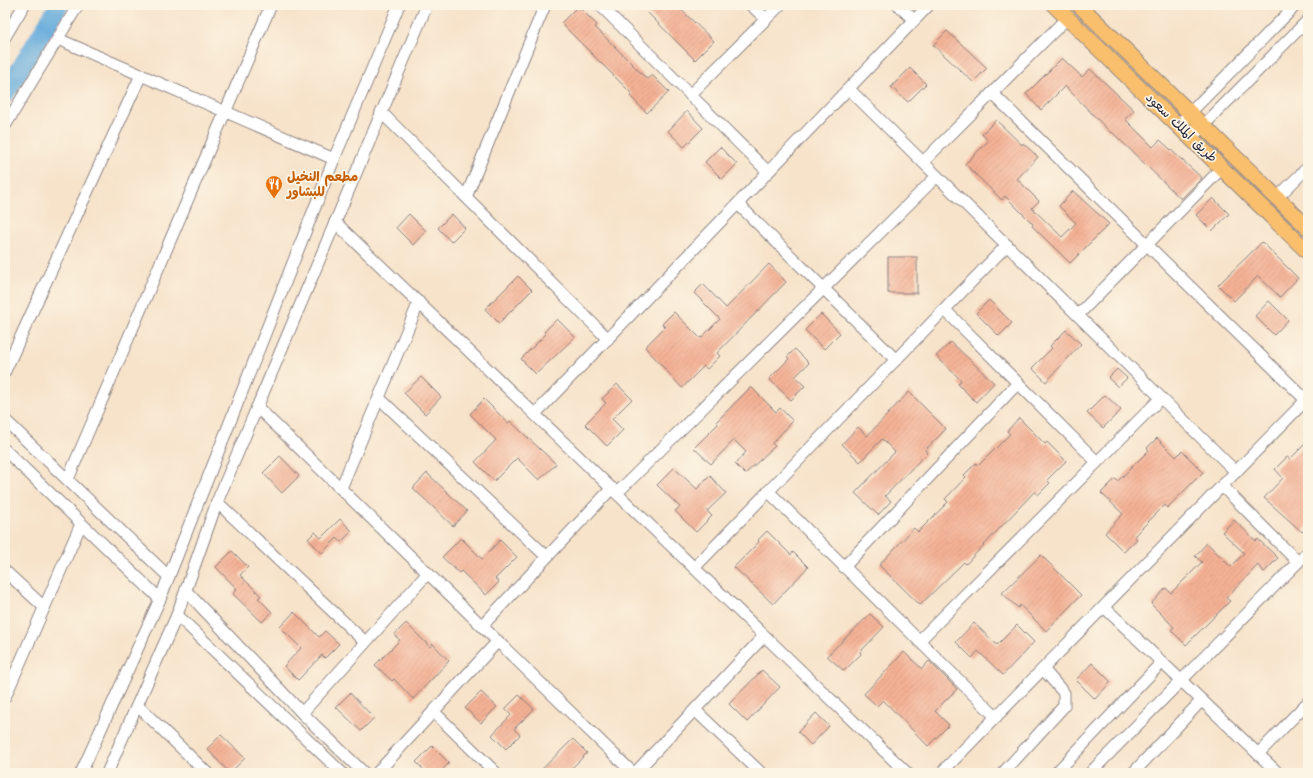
<svg xmlns="http://www.w3.org/2000/svg" width="1313" height="778" viewBox="0 0 1313 778" font-family="Kalam,'Playpen Sans Arabic',sans-serif">
  <defs>
    <pattern id="building-hatch" width="6" height="6" patternUnits="userSpaceOnUse"><rect width="6" height="6" fill="#f4b194"/><path d="M-1 1l2-2M0 6l6-6M5 7l2-2" fill="none" stroke="#d19880"/></pattern>
  </defs>
  <rect width="100%" height="100%" fill="#fcf5e5"/>
  <filter id="ink" filterUnits="userSpaceOnUse"><feTurbulence type="fractalNoise" baseFrequency=".025" numOctaves="2"/><feDisplacementMap in="SourceGraphic" scale="8" xChannelSelector="R" yChannelSelector="G"/><feConvolveMatrix kernelMatrix="1 2 1 2 8 2 1 2 1" color-interpolation-filters="sRGB"/></filter>
  <filter id="wash" filterUnits="userSpaceOnUse"><feTurbulence type="fractalNoise" baseFrequency=".012" numOctaves="4" result="noise"/><feDisplacementMap in="SourceGraphic" scale="16" xChannelSelector="R" yChannelSelector="G"/><feGaussianBlur stdDeviation="0.9" result="paint"/><feColorMatrix in="noise" values="0 0 0 0 0 0 0 0 0 0 0 0 0 0 0 0 0 1.4 0 .05"/><feComposite in="paint" operator="in"/></filter>
  <g filter="url(#wash)">
    <rect width="100%" height="100%" fill="#f7e3ca"/>
    <g fill="none" stroke-linecap="round" stroke-linejoin="round">
      <!-- river -->
      <polyline stroke="#65abdb" stroke-width="19" points="5,94 59,5"/>
    </g>
    <g id="blocks">
      <!-- building -->
      <g fill="url(#building-hatch)">
        <polygon points="640,5 676,5 714,41 695,60"/>
        <polygon points="578,6 597,25 595,27 647,79 652,75 669,92 647,113 630,96 632,94 561,23"/>
        <polygon points="947,31 987,68 973,82 933,45"/>
        <polygon points="1062,58 1082,77 1090,69 1134,110 1125,119 1153,147 1160,140 1202,178 1181,199 1112,132 1111,133 1065,86 1041,110 1026,94"/>
        <polygon points="910,68 926,84 908,102 891,87"/>
        <polygon points="687,111 703,128 684,147 668,131"/>
        <polygon points="996,120 1022,145 1023,143 1038,157 1017,179 1039,201 1032,208 1062,237 1076,223 1059,206 1073,191 1109,224 1070,263 1032,226 1033,224 1005,196 1002,200 965,164 988,141 982,134"/>
        <polygon points="720,147 737,164 722,179 705,162"/>
        <polygon points="1213,198 1229,214 1212,231 1196,215"/>
        <polygon points="409,214 426,231 413,245 396,228"/>
        <polygon points="452,214 465,228 451,242 438,228"/>
        <polygon points="1262,242 1298,278 1280,297 1258,276 1234,301 1218,285"/>
        <rect x="888" y="257" width="29" height="36"/>
        <polygon points="769,264 786,282 717,353 720,356 707,369 704,366 682,388 645,347 665,327 662,324 674,312 700,338 702,337 720,319 694,293 703,284 726,308"/>
        <polygon points="518,276 532,290 499,323 485,309"/>
        <polygon points="989,300 1012,323 999,336 976,313"/>
        <polygon points="1269,301 1288,320 1274,335 1255,316"/>
        <polygon points="821,314 840,333 824,349 805,330"/>
        <polygon points="557,319 575,337 536,374 521,359 546,334 544,332"/>
        <polygon points="1066,330 1081,344 1046,382 1032,368 1052,348 1050,346"/>
        <polygon points="951,342 994,383 976,402 958,384 961,380 936,356"/>
        <polygon points="795,349 809,363 795,377 805,386 791,400 769,379 789,359 787,357"/>
        <polygon points="1117,369 1127,378 1118,387 1108,378"/>
        <polygon points="421,377 441,397 425,414 404,393"/>
        <polygon points="617,384 632,399 612,419 623,430 607,446 585,424 606,403 602,399"/>
        <polygon points="751,387 776,412 780,408 793,421 772,443 775,446 745,474 735,464 746,452 734,440 711,464 694,448 718,424 716,422"/>
        <polygon points="909,392 946,429 925,450 927,453 885,496 891,501 878,515 855,493 895,452 882,439 860,462 842,444 858,427 867,436"/>
        <polygon points="1105,395 1121,410 1103,428 1087,413"/>
        <polygon points="484,399 508,423 510,421 556,464 539,480 517,458 494,481 475,462 496,440 470,414"/>
        <polygon points="1019,418 1045,444 1047,442 1066,461 1047,480 1050,483 1038,495 1035,491 966,564 964,562 920,605 879,565 914,528 918,532 948,502 945,499 966,477 964,475 976,463 978,466 1010,434 1007,431"/>
        <polygon points="1157,438 1176,457 1182,451 1203,472 1167,508 1165,505 1134,536 1137,539 1124,552 1105,533 1123,514 1101,493 1115,479 1118,481 1149,450 1147,448"/>
        <polygon points="1308,441 1308,526 1302,532 1264,498 1283,478 1275,469 1287,457 1290,459"/>
        <polygon points="280,456 299,476 282,493 263,473"/>
        <polygon points="674,468 697,489 710,476 726,493 707,511 712,516 696,532 675,511 680,507 657,485"/>
        <polygon points="427,473 467,511 453,526 413,488"/>
        <polygon points="340,519 352,531 341,542 337,538 322,553 308,539 315,532 321,538"/>
        <polygon points="1234,520 1256,541 1258,539 1278,558 1264,572 1258,565 1226,598 1230,601 1186,645 1171,630 1174,627 1151,604 1166,588 1171,593 1202,562 1195,556 1207,543 1231,567 1244,553 1222,532"/>
        <polygon points="767,531 791,555 793,552 808,567 773,604 734,567 759,542 758,540"/>
        <polygon points="461,538 482,559 500,540 517,557 495,579 499,582 486,595 461,571 459,573 442,557"/>
        <polygon points="232,551 248,567 240,575 261,596 258,598 272,612 262,622 233,594 237,589 216,567"/>
        <polygon points="1041,555 1081,595 1046,631 1020,605 1018,608 1002,593"/>
        <polygon points="294,612 319,637 325,631 339,644 325,658 322,655 298,680 284,666 301,648 280,627"/>
        <polygon points="870,614 884,627 860,652 861,654 844,671 827,656"/>
        <polygon points="406,623 430,647 433,644 449,661 413,699 394,679 392,681 375,665 400,640 394,635"/>
        <polygon points="974,623 997,645 1017,625 1034,642 1003,675 978,651 972,658 956,642"/>
        <polygon points="904,652 922,669 929,661 957,689 935,711 949,725 928,746 883,700 877,706 864,694"/>
        <polygon points="1092,663 1111,682 1095,699 1076,680"/>
        <polygon points="762,670 780,687 747,722 729,704"/>
        <polygon points="481,692 497,707 481,723 465,708"/>
        <polygon points="350,693 374,718 361,731 336,707"/>
        <polygon points="519,695 534,709 514,729 520,735 506,749 492,735 511,715 505,709"/>
        <polygon points="816,713 829,726 811,745 798,732"/>
        <polygon points="221,735 245,758 230,773 207,749"/>
        <polygon points="573,739 587,753 567,773 538,773"/>
        <polygon points="432,746 449,763 439,773 427,773 416,762"/>
      </g>
    </g>
  </g>
  <g filter="url(#ink)">
    <use href="#blocks" fill-opacity="0" stroke="#8c8282" stroke-width="1"/>
    <g fill="none" stroke-linecap="round" stroke-linejoin="round">
      <!-- minor casing -->
      <g stroke="#8c8282" stroke-width="13">
        <g id="minor">
          <polyline points="600,5 768,172"/>
          <polyline points="751,5 766,19"/>
          <polyline points="898,5 914,20"/>
          <polyline points="5,37 24,5"/>
          <polyline points="58,39 334,159"/>
          <polyline points="849,89 1236,472"/>
          <polyline points="992,93 1306,400"/>
          <polyline points="690,95 780,5"/>
          <polyline points="381,112 608,339"/>
          <polyline points="1178,125 1296,5"/>
          <polyline points="5,126 78,5"/>
          <polyline points="1191,138 1308,20"/>
          <polyline points="923,162 1067,18"/>
          <polyline points="466,197 545,5"/>
          <polyline points="1277,198 1308,167"/>
          <polyline points="738,204 896,360"/>
          <polyline points="335,222 907,773"/>
          <polyline points="945,310 1097,462"/>
          <polyline points="1078,315 1222,168"/>
          <polyline points="5,371 141,75"/>
          <polyline points="379,398 547,557"/>
          <polyline points="257,407 633,773"/>
          <polyline points="535,414 929,5"/>
          <polyline points="5,420 168,576"/>
          <polyline points="5,450 160,599"/>
          <polyline points="68,479 271,5"/>
          <polyline points="1222,486 1298,562"/>
          <polyline points="341,488 419,302"/>
          <polyline points="769,492 996,717"/>
          <polyline points="617,493 937,176"/>
          <polyline points="217,502 365,642"/>
          <polyline points="844,567 1018,383"/>
          <polyline points="694,568 1007,245"/>
          <polyline points="5,571 44,607"/>
          <polyline points="186,591 302,713 364,773"/>
          <polyline points="1104,607 1278,773"/>
          <polyline points="177,615 342,773"/>
          <polyline points="482,626 612,488"/>
          <polyline points="919,641 1161,398"/>
          <polyline points="5,697 81,524"/>
          <polyline points="138,706 207,773"/>
          <polyline points="695,710 761,773"/>
          <polyline points="434,712 496,773"/>
          <polyline points="302,713 428,573"/>
          <polyline points="1258,754 1308,702"/>
          <polyline points="81,773 160,599 334,159 399,5"/>
          <polyline points="107,773 177,615 217,502 427,5"/>
          <polyline points="377,773 498,641"/>
          <polyline points="635,773 764,636"/>
          <polyline points="941,773 1308,398"/>
          <polyline points="1003,773 1064,706 1064,693 1043,669"/>
          <polyline points="1056,773 1162,662"/>
          <polyline points="1090,773 1308,552"/>
          <polyline points="1133,773 1202,700"/>
        </g>
      </g>
      <!-- major casing -->
      <g stroke="#8c8282" stroke-width="17">
        <g id="major">
          <polyline points="1054,5 1308,252"/>
          <polyline points="1079,5 1308,228"/>
        </g>
      </g>
      <!-- minor -->
      <use href="#minor" stroke="#fff" stroke-width="11"/>
      <!-- major -->
      <use href="#major" stroke="#f9bf6d" stroke-width="15"/>
    </g>
  </g>
  <!-- icons -->
  <defs>
    <g id="restaurant-pin" transform="scale(0.9)"><path d="M0 17L-7.5 6A9.5 9.5 0 1 1 7.5 6Z" fill="#e8710a" stroke="#fcf5e5"/><path d="M-5-6h1v4h1v-4h1v4h1v-4h1v5L-1.5 .5V6h-2V.5L-5-1ZM5-6V6H3V1.5H1.5Q1.5-4 5-6Z" fill="#fff"/></g>
  </defs>
  <g fill-rule="evenodd">
    <use href="#restaurant-pin" x="274" y="184"/>
  </g>
  <g text-anchor="middle" dominant-baseline="central" stroke-width="3.5" stroke-linejoin="round" paint-order="stroke">
    <!-- street labels -->
    <g font-size="13" fill="#22223b" stroke="#fcf5e5">
      <text transform="translate(1181 128) rotate(44)">طريق الملك سعود</text>
    </g>
    <!-- food labels -->
    <g font-size="13" font-weight="bold" fill="#c56008" stroke="#fcf5e5" text-anchor="start">
      <text x="287" y="177">مطعم النخيل<tspan x="287" dy="15">للبشاور</tspan></text>
    </g>
  </g>
  <!-- margin -->
  <rect width="1313" height="778" fill="none" stroke="#fcf5e5" stroke-width="20"/>
</svg>
